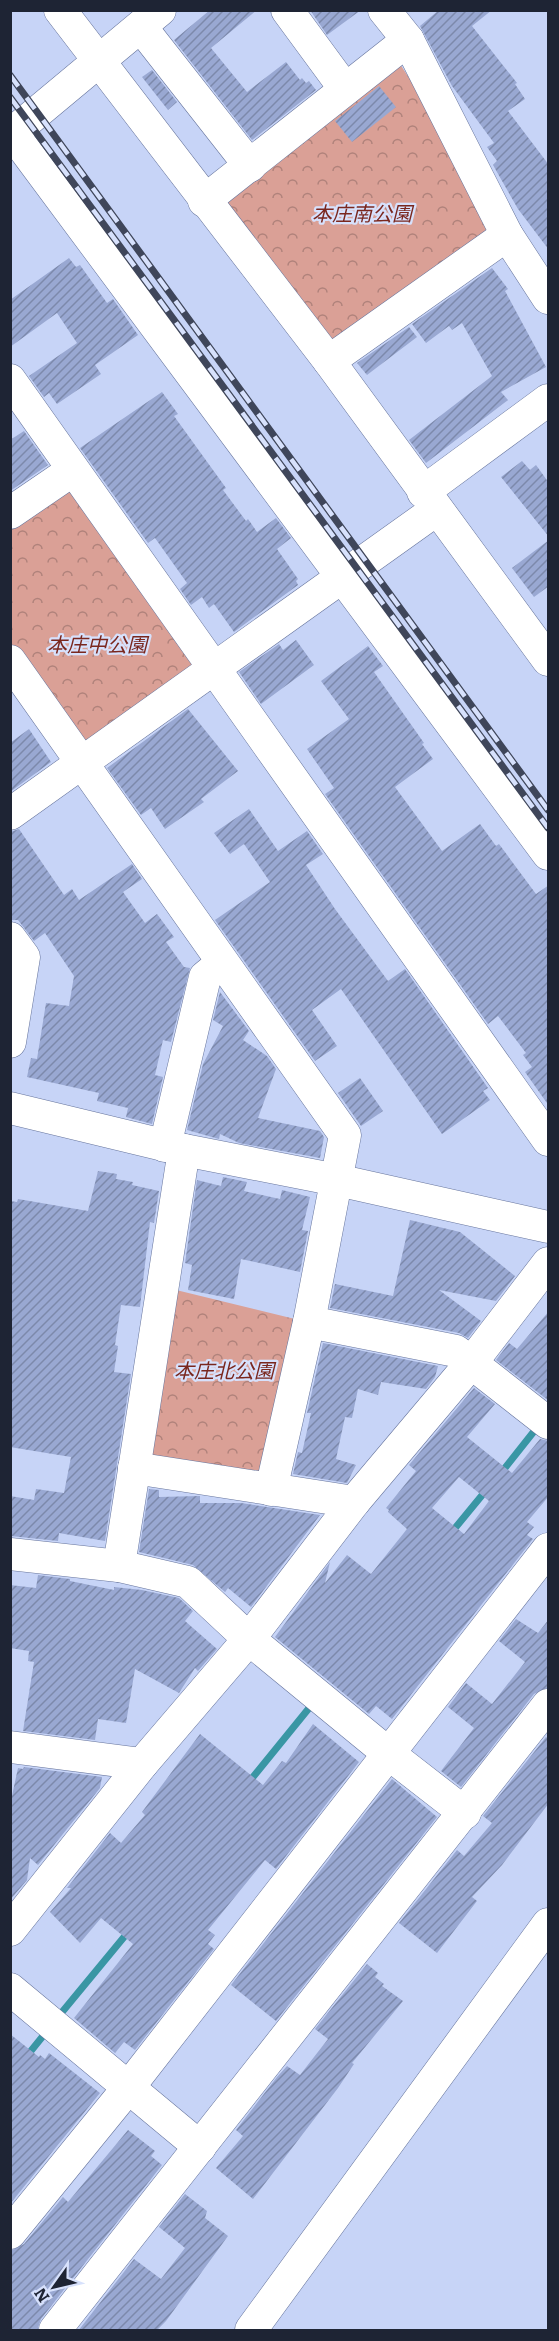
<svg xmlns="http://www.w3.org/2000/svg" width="559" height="2341" viewBox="0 0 559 2341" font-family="Literata,'Noto Sans JP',serif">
  <defs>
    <pattern id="park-crowns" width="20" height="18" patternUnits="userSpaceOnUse" patternTransform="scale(1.5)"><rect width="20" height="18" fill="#daa096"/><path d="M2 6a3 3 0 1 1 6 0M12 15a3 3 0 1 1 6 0" fill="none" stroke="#b0827b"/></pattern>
    <pattern id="building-hatch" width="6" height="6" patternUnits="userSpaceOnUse" patternTransform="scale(1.5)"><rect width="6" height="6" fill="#99a8d2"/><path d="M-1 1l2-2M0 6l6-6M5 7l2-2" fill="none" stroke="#7c89ab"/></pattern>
  </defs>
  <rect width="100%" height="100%" fill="#c7d4f7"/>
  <!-- park -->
  <g fill="url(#park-crowns)">
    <polygon points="396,58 421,96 490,227 491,243 338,349 227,204 227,193"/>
    <polygon points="75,488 192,655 192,668 92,743 80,743 11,643 10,524"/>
    <polygon points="172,1289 299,1320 266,1482 145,1454"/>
  </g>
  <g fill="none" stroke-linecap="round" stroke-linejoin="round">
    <!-- stream -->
    <g stroke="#3996a4" stroke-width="7">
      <polyline points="501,1473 539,1425"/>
      <polyline points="451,1533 488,1488"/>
      <polyline points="249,1782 314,1702"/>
      <polyline points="58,2017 129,1931"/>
      <polyline points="26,2057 47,2031"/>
    </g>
  </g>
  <!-- building -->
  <g fill="url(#building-hatch)" fill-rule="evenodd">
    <polygon points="210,10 257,10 211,48 247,92 286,62 300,80 302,78 306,83 309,81 316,90 252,140 174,40"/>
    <polygon points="310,10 361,10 327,35"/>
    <polygon points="439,10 492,10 472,26 517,83 515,84 525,99 508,111 549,165 549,250 518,209 493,165 497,161 487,147 494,143 452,86 420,26"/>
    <polygon points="152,70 177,102 168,110 142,77"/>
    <polygon points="379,86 396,107 352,142 335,121"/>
    <polygon points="69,258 76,267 80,265 107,303 113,299 138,335 95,365 101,374 57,404 49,393 44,397 29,376 77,343 57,313 10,347 10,300"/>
    <polygon points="492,268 508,289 505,291 546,367 501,392 508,400 426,463 409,440 492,376 462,323 452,330 449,326 426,343 412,324"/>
    <polygon points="409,327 417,337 367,375 357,363"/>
    <polygon points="162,392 178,414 174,416 226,488 223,490 246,521 248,519 257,532 276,518 291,538 277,549 298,579 296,581 298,585 234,632 214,604 209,608 202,597 191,605 180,589 187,583 155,538 148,543 80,448"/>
    <polygon points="24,431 48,465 10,491 10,440"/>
    <polygon points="522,461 530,470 536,465 549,483 549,537 501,477"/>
    <polygon points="549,540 549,586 534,597 512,568"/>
    <polygon points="296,640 314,665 261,704 239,672 279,644 283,650"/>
    <polygon points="368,646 383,666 374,672 424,743 422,744 433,759 395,787 442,851 480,824 496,846 499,844 536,894 549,885 549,1106 525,1072 532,1067 523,1055 526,1053 498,1016 488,1024 325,794 334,788 307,749 349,719 321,681"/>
    <polygon points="188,709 238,771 201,799 204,802 165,829 151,808 141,815 107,768"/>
    <polygon points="29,729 51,762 10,792 10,743"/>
    <polygon points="249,809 278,851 307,831 323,854 306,865 335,909 388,981 405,969 488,1088 483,1091 490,1100 442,1134 341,989 312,1010 337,1046 315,1061 215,920 270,882 244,844 230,854 214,833"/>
    <polygon points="19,829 64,895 72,889 79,900 132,864 142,879 123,892 145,923 157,914 174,937 166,942 184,967 190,968 171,1042 163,1040 155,1075 163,1077 152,1124 126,1117 128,1108 97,1101 99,1093 27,1077 31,1058 37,1059 46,1003 69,1006 74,976 45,933 34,941 18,920 10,920 10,832"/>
    <polygon points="220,992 249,1031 243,1040 267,1056 276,1069 258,1118 320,1131 324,1137 320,1158 239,1143 220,1134 219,1139 187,1130 203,1064 223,1026 213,1020"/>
    <polygon points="360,1078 383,1111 361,1126 338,1093"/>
    <polygon points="98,1171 117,1174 116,1179 133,1182 132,1185 159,1191 154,1223 150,1222 140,1307 121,1305 115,1345 118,1346 114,1372 131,1374 105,1541 59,1533 58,1541 11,1536 10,1496 34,1500 36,1489 64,1493 71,1457 10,1447 10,1201 17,1202 18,1199 88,1211"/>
    <polygon points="223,1177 247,1182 244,1191 280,1199 282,1190 310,1197 302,1230 308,1231 300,1272 241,1259 234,1299 188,1290 192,1265 185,1263 197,1180 221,1186"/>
    <polygon points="410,1220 460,1232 515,1276 496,1301 439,1290 481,1321 468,1338 459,1333 330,1308 335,1284 393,1296"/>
    <polygon points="549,1311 549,1401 496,1360 509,1343 517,1349"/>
    <polygon points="323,1343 438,1366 435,1377 426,1389 381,1382 378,1395 358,1389 352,1418 345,1417 336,1459 356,1465 347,1483 293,1474 298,1452 302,1453 311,1413 307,1413"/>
    <path d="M474 1388 495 1404 467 1437 512 1473 540 1439 549 1441V1496L527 1522 534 1527 527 1535 533 1539 392 1719 376 1706 369 1714 275 1637 330 1562 325 1583 347 1555 371 1574 407 1529 388 1512 389 1510 386 1508 416 1471 409 1465ZM459 1477 489 1501 464 1534 432 1508Z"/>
    <polygon points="149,1489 159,1490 159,1497 200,1496 200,1503 241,1503 320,1515 251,1607 228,1588 225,1592 193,1565 139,1552"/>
    <polygon points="38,1575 70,1579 70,1581 114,1590 114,1587 142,1590 179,1598 193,1611 185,1621 217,1649 198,1671 195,1668 179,1693 135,1669 126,1723 98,1719 95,1740 23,1731 34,1662 28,1661 29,1651 10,1648 10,1585 36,1588"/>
    <polygon points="516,1619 538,1633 549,1619 549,1687 534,1694 461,1787 441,1771 474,1728 448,1707 466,1683 492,1704 525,1662 499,1641"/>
    <polygon points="313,1724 359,1762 276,1869 265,1860 208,1930 215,1935 208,1944 214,1949 135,2050 124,2042 115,2053 74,2018 133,1944 101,1918 80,1943 50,1912 71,1888 67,1888 110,1833 121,1843 145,1815 142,1812 200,1734 263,1785 282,1761 286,1763"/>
    <polygon points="546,1737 549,1739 549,1803 502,1865 472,1897 477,1901 437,1953 399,1923 457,1850 464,1856 492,1823 483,1816"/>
    <polygon points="24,1767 102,1777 100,1788 38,1865 30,1858 27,1880 10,1900 10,1805 18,1768 23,1769"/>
    <polygon points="392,1779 437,1817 276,2021 231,1985"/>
    <polygon points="367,1964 378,1973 375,1977 384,1984 382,1986 403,2001 352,2063 354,2064 338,2088 253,2199 216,2168 243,2136 236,2130 277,2077 287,2066 300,2075 328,2039 315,2029"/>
    <polygon points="10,2034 39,2057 40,2055 45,2059 49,2053 100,2093 10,2204"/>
    <polygon points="128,2130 155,2151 151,2156 162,2165 41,2319 37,2331 10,2331 10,2251 24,2244 63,2197 68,2202"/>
    <polygon points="185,2194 207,2211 205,2218 228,2236 166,2321 156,2331 78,2331 134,2259 161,2279 185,2248 159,2227"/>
  </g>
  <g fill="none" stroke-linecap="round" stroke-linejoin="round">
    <!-- minor casing -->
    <g stroke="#67759d" stroke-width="33">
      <g id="minor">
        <polyline points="60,10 329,361 548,660"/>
        <polyline points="287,10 345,89"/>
        <polyline points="384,10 408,40 507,235 548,298"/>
        <polyline points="141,27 250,166"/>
        <polyline points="10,130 548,854"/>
        <polyline points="10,135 160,10"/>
        <polyline points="204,201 408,40"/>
        <polyline points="329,361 507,235"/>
        <polyline points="10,380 548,1140"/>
        <polyline points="423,492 548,400"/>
        <polyline points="10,513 73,470"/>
        <polyline points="10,661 345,1135 309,1322 271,1490"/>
        <polyline points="10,814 436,510"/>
        <polyline points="10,938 24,957 10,1042"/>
        <polyline points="10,1108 184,1150 337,1180 548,1227"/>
        <polyline points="165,1146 205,977 222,963"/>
        <polyline points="309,1322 456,1351 548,1423"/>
        <polyline points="134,1468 354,1502"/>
        <polyline points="10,1554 119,1566 188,1582 249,1639 389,1754 465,1813"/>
        <polyline points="119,1566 184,1150"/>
        <polyline points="10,1747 142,1764"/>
        <polyline points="10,1930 142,1764 249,1639 354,1502 472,1362 548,1263"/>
        <polyline points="10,1989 200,2147"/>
        <polyline points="10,2233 128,2088 548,1549"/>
        <polyline points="55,2330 548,1705"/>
        <polyline points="251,2330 548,1924"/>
      </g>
    </g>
    <!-- minor -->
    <use href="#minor" stroke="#fff" stroke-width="32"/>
    <!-- rail casing -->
    <g stroke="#3f465a" stroke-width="7">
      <g id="rail">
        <polyline points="10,75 548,810"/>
        <polyline points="10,97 548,828"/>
      </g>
    </g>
    <!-- rail -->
    <use href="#rail" stroke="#d7e1fc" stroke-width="4.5" stroke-dasharray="14" stroke-linecap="butt"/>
  </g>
  <g text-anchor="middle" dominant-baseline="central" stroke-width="4.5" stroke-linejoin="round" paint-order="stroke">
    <!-- park labels -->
    <g font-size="20" font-style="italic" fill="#7a271e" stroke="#d7e1fc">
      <text x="362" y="212">本庄南公園</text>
      <text x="97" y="643">本庄中公園</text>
      <text x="224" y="1369">本庄北公園</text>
    </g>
  </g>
  <!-- border -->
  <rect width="559" height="2341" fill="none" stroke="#1e2434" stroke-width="24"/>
  <!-- north arrow -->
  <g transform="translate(54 2287) rotate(236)" stroke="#d7e1fc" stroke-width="4.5" paint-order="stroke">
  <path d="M0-4.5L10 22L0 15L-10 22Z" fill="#1e2434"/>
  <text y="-9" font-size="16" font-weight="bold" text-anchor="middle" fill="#1e2434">N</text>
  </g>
</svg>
